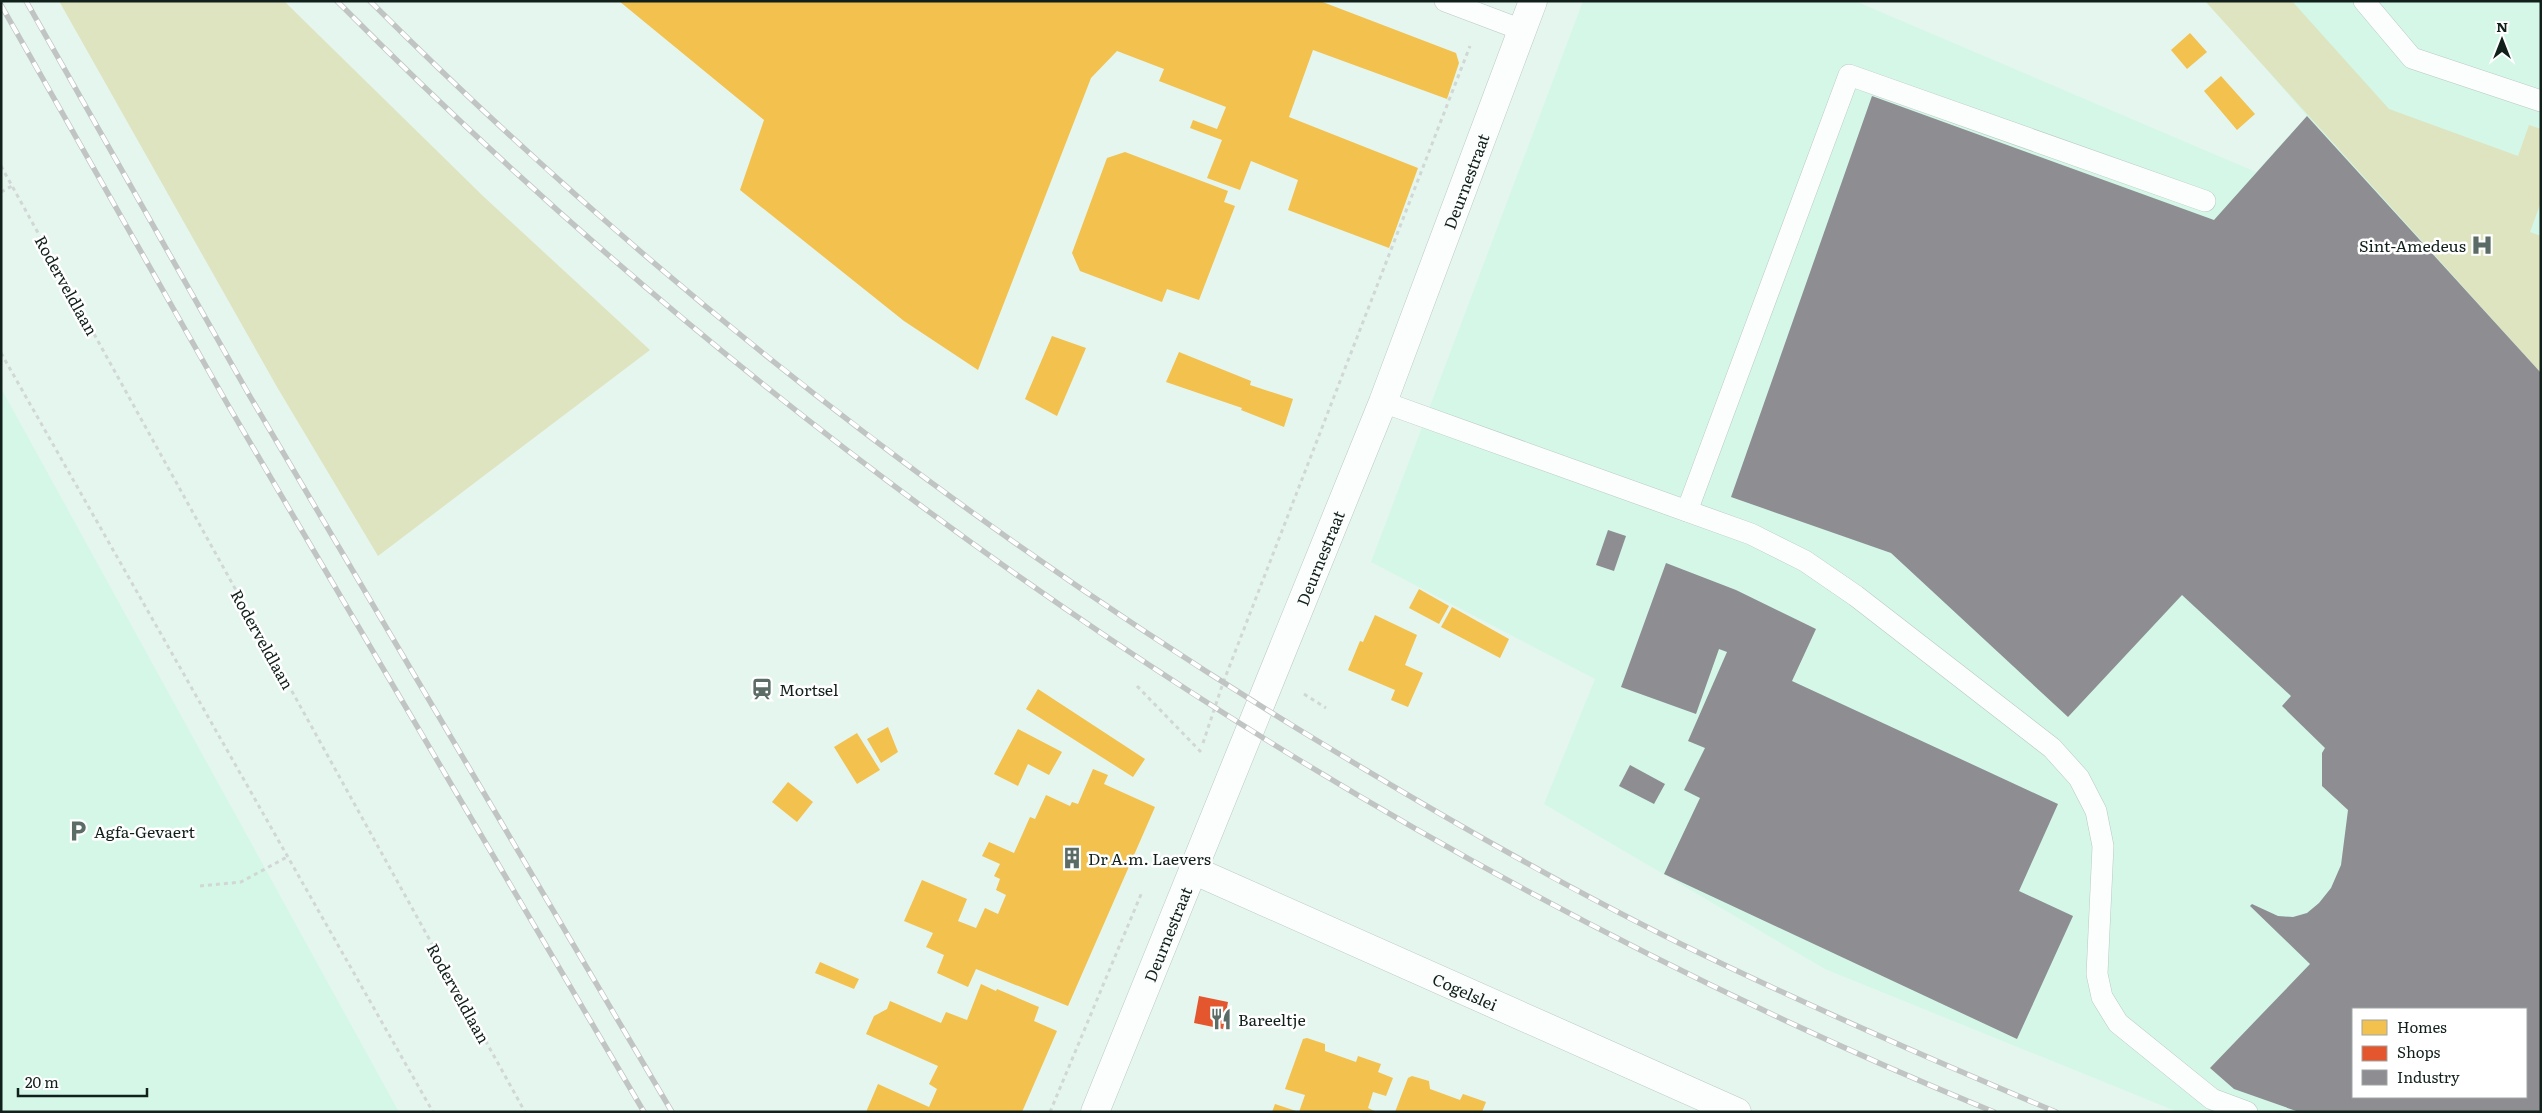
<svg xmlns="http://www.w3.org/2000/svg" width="2542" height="1113" viewBox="0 0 2542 1113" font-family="Literata,serif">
  <rect width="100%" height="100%" fill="#e5f6ef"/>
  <!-- built -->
  <g fill="#d4f7e8" fill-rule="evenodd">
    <path d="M1583 1H1855L2256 172 2307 116 2208 1H2541V1112H2178L1825 969 1544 804 1595 679 1371 562ZM2353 1009H2526V1097H2353Z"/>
    <polygon points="1,388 399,1112 1,1112"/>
  </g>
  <!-- green -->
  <g fill="#dee4c0">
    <polygon points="59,1 284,1 483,196 650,350 378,556 277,387"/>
    <polygon points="2205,1 2292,1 2389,109 2518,156 2529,125 2541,129 2541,202 2530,232 2541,236 2541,373"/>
  </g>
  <!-- homes -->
  <g fill="#f2c14e">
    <polygon points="619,1 1320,1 1456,53 1459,63 1447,99 1313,50 1289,117 1418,168 1389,248 1288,210 1298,180 1251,161 1240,190 1207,178 1222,140 1190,128 1193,120 1217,129 1226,107 1159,81 1164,69 1117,51 1091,78 978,370 904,321 740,190 764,120"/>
    <polygon points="2190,33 2207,52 2187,69 2171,50"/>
    <polygon points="2221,76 2255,114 2237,130 2204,91"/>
    <polygon points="1125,152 1228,191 1224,202 1235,206 1199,300 1167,289 1162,302 1080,271 1072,253 1107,158"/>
    <polygon points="1052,336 1086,348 1057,416 1025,399"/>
    <polygon points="1179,352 1251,381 1250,385 1293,399 1284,427 1241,410 1242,408 1166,382"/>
    <polygon points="1419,589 1449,606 1439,624 1409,608"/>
    <polygon points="1452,607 1509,639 1500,658 1441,627"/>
    <polygon points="1375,615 1417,635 1405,665 1423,673 1408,707 1391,700 1395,690 1348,670 1360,641 1363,642"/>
    <polygon points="1038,689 1145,759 1133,777 1026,709"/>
    <polygon points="888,727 898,752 881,763 867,739"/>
    <polygon points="1018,729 1062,752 1049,775 1028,764 1018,786 994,774"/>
    <polygon points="857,733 880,770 857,784 834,747"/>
    <polygon points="1093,769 1108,775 1104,784 1155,807 1068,1006 976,969 968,987 937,973 944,955 926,947 933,933 904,921 922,880 967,899 958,921 976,928 985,908 998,914 1006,895 996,890 1000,879 994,876 1000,864 982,856 989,842 1014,853 1030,817 1035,819 1046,795 1070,806 1072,802 1078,804"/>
    <polygon points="788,782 813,802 797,822 772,802"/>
    <polygon points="820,962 859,979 854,989 815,973"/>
    <polygon points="981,984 996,991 997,989 1039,1007 1034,1021 1057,1031 1022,1112 866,1112 878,1084 929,1107 937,1089 929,1084 938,1066 866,1034 874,1016 887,1009 890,1001 941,1023 946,1012 967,1020"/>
    <polygon points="1307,1038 1325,1044 1325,1051 1356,1062 1358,1056 1381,1064 1378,1072 1393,1078 1386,1096 1373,1092 1368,1108 1377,1112 1299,1112 1305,1095 1285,1089 1303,1039"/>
    <polygon points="1412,1076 1429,1081 1430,1089 1460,1100 1463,1094 1486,1102 1482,1112 1395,1112 1408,1078"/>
    <polygon points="1275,1104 1296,1111 1296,1112 1272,1112"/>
  </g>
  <!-- shops -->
  <polygon fill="#e4572e" points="1199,996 1228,1002 1223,1029 1194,1023"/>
  <!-- industry -->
  <g fill="#8d8d92" fill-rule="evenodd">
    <path d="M1872 96 2214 220 2307 116 2541 373V1112H2299L2234 1089 2210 1068 2310 964 2250 906 2252 904 2278 916 2293 917 2307 913 2319 903 2331 888 2341 865 2348 810 2322 786V753L2325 748 2282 706 2291 696 2182 595 2068 717 1891 553 1731 497ZM2353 1009H2526V1097H2353Z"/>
    <polygon points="1608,530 1626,536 1614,571 1596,565"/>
    <polygon points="1666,563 1736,590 1816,629 1792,681 2058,804 2019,891 2073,916 2017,1039 1664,874 1700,798 1684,790 1705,748 1688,741 1727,652 1719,649 1696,714 1621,687"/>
    <polygon points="1630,765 1665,784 1654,804 1619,786"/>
  </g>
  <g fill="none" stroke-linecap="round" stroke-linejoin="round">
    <!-- lane casing -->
    <g stroke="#bac9c2" stroke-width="22">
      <g id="lane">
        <polyline points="1445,1 1522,30"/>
        <polyline points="2364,1 2412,58 2541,101"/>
        <polyline points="1383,402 1751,534 1805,561 1856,596 2052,748 2079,778 2096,811 2103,846 2097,974 2102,997 2118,1023 2212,1099 2247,1112"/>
        <polyline points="1687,511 1849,75 2205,201"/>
      </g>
    </g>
    <!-- street casing -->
    <g stroke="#bac9c2" stroke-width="29">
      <g id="street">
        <path id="s1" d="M1193 870 1737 1112"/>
      </g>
    </g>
    <!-- secondary casing -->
    <g stroke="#bac9c2" stroke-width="29">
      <g id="secondary">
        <path id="s2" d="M1095 1112 1383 402 1533 1"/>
      </g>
    </g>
    <!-- path -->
    <g stroke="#d1d7d5" stroke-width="3" stroke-dasharray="4 4" stroke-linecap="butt">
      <polyline points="1,166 525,1112"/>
      <polyline points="1,192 12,186"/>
      <polyline points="1,353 433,1112"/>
      <polyline points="1137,686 1201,752"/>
      <polyline points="1304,694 1326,708"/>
      <polyline points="1203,743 1223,683 1470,46"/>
      <polyline points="200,886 241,882 287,857"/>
      <polyline points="1050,1112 1142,892"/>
    </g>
    <!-- lane -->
    <use href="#lane" stroke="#fbfefd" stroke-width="21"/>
    <!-- street -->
    <use href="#street" stroke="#fbfefd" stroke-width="28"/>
    <!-- secondary -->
    <use href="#secondary" stroke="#fbfefd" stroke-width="28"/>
    <!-- rail casing -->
    <g stroke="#c0c5c3" stroke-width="5.5">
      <g id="rail">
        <polyline points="26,1 248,393 672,1112"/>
        <path d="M337 1C807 475 1376 858 1994 1112"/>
        <path d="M370 1C656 287 980 537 1326 746 1443 817 1561 885 1683 945 1806 1005 1930 1059 2056 1112"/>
        <polyline points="1,5 228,405 644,1112"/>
      </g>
    </g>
    <!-- rail -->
    <use href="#rail" stroke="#fff" stroke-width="4" stroke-dasharray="11" stroke-linecap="butt"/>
  </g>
  <!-- icons -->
  <defs>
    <g id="hospital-bare" transform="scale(1.725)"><path d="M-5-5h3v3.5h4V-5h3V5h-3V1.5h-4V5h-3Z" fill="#5b6b65" stroke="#fff" stroke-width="2.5" paint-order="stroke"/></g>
    <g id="station-bare" transform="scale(1.725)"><path d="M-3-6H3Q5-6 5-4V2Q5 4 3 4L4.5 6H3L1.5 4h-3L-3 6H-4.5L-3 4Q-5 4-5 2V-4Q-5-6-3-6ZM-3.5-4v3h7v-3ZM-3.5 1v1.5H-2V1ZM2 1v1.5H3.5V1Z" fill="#5b6b65" stroke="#fff" stroke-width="2.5" paint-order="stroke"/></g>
    <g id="parking-bare" transform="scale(1.725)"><path d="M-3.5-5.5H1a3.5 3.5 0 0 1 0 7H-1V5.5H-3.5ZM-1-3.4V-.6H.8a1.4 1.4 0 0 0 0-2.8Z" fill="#5b6b65" stroke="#fff" stroke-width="2.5" paint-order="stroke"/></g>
    <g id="building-bare" transform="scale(1.725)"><path d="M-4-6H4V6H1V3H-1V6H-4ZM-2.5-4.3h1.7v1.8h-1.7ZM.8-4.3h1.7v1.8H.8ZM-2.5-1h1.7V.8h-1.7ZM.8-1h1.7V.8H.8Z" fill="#5b6b65" stroke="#fff" stroke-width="2.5" paint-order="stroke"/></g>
    <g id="restaurant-bare" transform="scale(1.725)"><path d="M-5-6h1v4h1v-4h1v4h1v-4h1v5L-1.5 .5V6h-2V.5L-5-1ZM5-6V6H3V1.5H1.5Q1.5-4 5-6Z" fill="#5b6b65" stroke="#fff" stroke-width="2.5" paint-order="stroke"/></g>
  </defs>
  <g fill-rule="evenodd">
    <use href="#hospital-bare" x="2482" y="245"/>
    <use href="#station-bare" x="762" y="689"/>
    <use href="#parking-bare" x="78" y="831"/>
    <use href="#building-bare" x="1072" y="858"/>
    <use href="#restaurant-bare" x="1221" y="1019"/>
  </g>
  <g text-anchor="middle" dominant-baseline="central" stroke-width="5" stroke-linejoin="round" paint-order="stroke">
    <!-- street labels -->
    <g font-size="16" fill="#11201b" stroke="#fff">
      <text stroke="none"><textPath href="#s2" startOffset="1002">Deurnestraat</textPath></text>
      <text transform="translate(67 285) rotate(61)">Roderveldlaan</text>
      <text stroke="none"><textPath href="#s2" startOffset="598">Deurnestraat</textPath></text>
      <text transform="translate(263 639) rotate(61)">Roderveldlaan</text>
      <text stroke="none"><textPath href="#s2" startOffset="192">Deurnestraat</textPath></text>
      <text stroke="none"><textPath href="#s1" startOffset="298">Cogelslei</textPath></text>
      <text transform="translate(459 993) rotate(61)">Roderveldlaan</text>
    </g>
    <!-- poi labels -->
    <g font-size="16" fill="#11201b" stroke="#fff" text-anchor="start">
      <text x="2466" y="245" text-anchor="end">Sint-Amedeus</text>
      <text x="779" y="689">Mortsel</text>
      <text x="94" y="831">Agfa-Gevaert</text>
      <text x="1088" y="858">Dr A.m. Laevers</text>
      <text x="1238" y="1019">Bareeltje</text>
    </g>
  </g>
  <!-- border -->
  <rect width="2542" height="1113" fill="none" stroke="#11201b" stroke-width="5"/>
  <!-- legend -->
  <rect x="2352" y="1008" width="175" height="90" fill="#ffffff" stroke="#a0a6a4"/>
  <rect x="2362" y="1020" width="25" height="15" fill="#f2c14e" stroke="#a0a6a4"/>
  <text x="2397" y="1033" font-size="15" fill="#11201b">Homes</text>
  <rect x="2362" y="1046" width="25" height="15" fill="#e4572e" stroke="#a0a6a4"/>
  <text x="2397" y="1058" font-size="15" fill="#11201b">Shops</text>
  <rect x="2362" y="1070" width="25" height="15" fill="#8d8d92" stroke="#a0a6a4"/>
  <text x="2397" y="1083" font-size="15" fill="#11201b">Industry</text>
  <!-- north arrow -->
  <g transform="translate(2502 40)" stroke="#ffffff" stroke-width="4" paint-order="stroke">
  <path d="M0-4L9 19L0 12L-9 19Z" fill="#11201b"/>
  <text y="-8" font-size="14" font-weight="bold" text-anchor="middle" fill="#11201b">N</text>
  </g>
  <!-- scale -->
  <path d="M18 1088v8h129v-8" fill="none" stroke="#11201b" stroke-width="2.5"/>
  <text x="25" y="1088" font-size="15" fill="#11201b" stroke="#ffffff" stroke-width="4" paint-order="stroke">20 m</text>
</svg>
